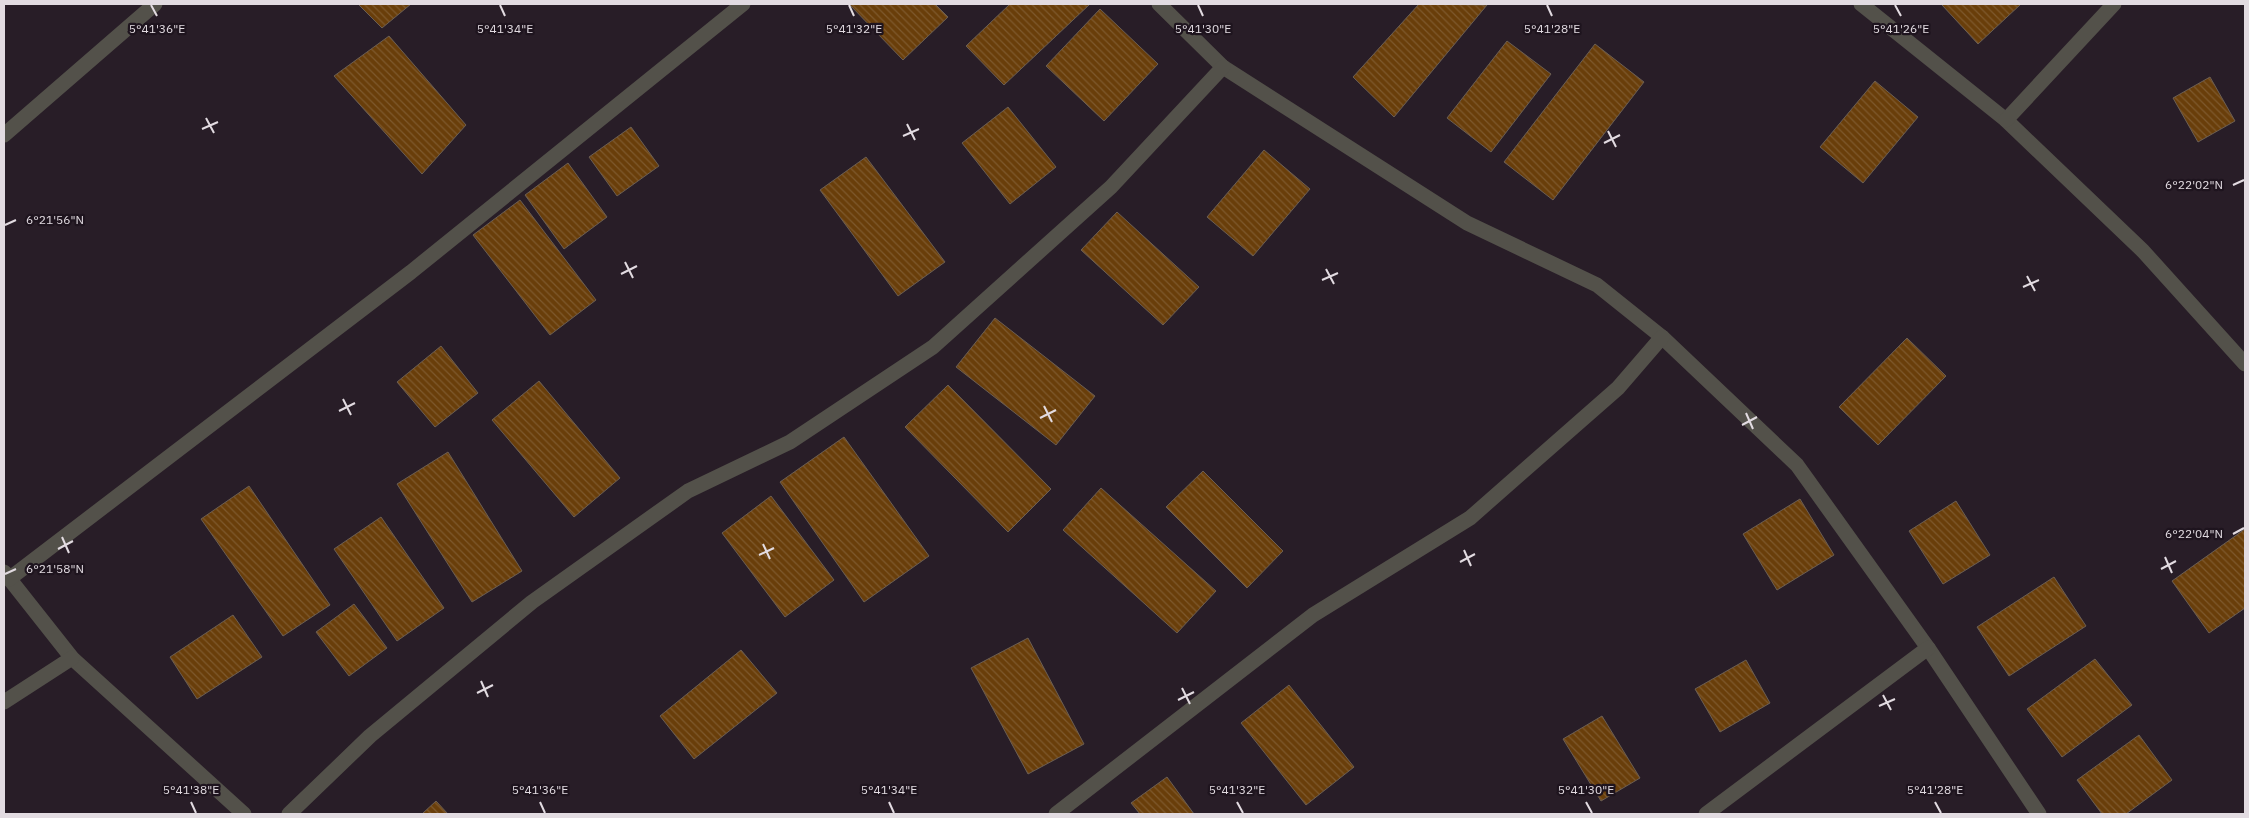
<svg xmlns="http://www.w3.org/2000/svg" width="2249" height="818" viewBox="0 0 2249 818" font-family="'IBM Plex Sans',sans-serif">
  <defs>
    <pattern id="building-back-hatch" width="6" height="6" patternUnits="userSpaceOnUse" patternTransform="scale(1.25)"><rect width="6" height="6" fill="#693e0a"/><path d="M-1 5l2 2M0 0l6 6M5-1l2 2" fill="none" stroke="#7e592d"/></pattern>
  </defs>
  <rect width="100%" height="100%" fill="#281d27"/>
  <!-- building -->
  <g fill="url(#building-back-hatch)" stroke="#6b5e53">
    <polygon points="358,4 411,4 382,28"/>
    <polygon points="849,4 935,4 948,17 903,60"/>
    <polygon points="1010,4 1090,4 1004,85 966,46"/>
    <polygon points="1419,4 1487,5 1394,117 1353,77"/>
    <polygon points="1944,4 2021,4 1978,44 1942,5"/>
    <polygon points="1100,9 1158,64 1104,121 1046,66"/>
    <polygon points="389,36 466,125 422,174 334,76"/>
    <polygon points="1507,41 1551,74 1491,152 1447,118"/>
    <polygon points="1595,44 1644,82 1553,200 1504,162"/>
    <polygon points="2210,77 2235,121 2198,142 2173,98"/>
    <polygon points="1875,81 1918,117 1863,183 1820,147"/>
    <polygon points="1008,107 1056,167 1010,204 962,143"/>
    <polygon points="631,127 659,166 617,196 589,157"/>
    <polygon points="1264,150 1310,189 1253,256 1207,217"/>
    <polygon points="866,157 945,262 898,296 820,190"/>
    <polygon points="568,163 607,217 564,249 525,195"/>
    <polygon points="520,200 596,300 550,335 473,235"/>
    <polygon points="1117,212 1199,287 1163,325 1081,250"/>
    <polygon points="995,318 1095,396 1056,445 956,367"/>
    <polygon points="1907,338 1946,376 1878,445 1839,407"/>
    <polygon points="441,346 478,393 435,427 397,382"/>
    <polygon points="539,381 620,478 574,517 492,420"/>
    <polygon points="948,385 1051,489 1008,532 905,427"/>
    <polygon points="844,437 929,556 864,602 780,482"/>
    <polygon points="448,452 522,571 472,602 397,484"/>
    <polygon points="1203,471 1283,551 1247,588 1166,507"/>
    <polygon points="249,486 330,605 283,636 201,519"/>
    <polygon points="1101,488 1216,591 1177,633 1063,530"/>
    <polygon points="771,496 834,580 785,617 722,533"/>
    <polygon points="1800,499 1834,555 1777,590 1743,534"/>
    <polygon points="1956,501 1990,555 1943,584 1909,531"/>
    <polygon points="381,517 444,608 397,641 334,549"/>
    <polygon points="2245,529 2245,608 2209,633 2172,581"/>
    <polygon points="2054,577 2086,626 2009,676 1977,627"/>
    <polygon points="354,604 387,648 349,676 316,632"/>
    <polygon points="233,615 262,657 197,699 170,657"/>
    <polygon points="1028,638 1084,744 1028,774 971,668"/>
    <polygon points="741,650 777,693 694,759 660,716"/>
    <polygon points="2095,659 2132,705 2062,757 2027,709"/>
    <polygon points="1746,660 1770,703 1720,732 1695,689"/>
    <polygon points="1289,685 1354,767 1306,805 1241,723"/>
    <polygon points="1602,716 1640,778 1601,801 1563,739"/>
    <polygon points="2139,735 2172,780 2126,814 2102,814 2077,780"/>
    <polygon points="1167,777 1194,814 1140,814 1131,803"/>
    <polygon points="436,801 448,814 422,814"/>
  </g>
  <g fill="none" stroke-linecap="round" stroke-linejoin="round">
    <!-- minor -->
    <g stroke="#53514a" stroke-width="15">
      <polyline points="1159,4 1223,67 1467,223 1597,285 1662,337 1797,465 1928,648 2039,814"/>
      <polyline points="1861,4 2006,120 2143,251 2245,364"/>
      <polyline points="2006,120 2114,4"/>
      <polyline points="4,135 155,4"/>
      <polyline points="4,572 72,658 244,814"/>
      <polyline points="9,579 411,272 743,4"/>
      <polyline points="4,702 72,658"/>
      <polyline points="289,814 370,736 532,602 688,491 790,442 933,347 1111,187 1223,67"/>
      <polyline points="1056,814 1313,615 1470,518 1618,388 1662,337"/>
      <polyline points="1706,814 1928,648"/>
    </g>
  </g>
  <!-- ticks -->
  <path fill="none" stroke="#e2dbe1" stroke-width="2" d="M151 5 157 16M500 5 505 16M849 5 854 16M1198 5 1203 16M1547 5 1552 16M1895 5 1901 16M206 118 214 133M907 124 915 140M202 129 218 122M1608 131 1616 147M903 136 919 129M1604 143 1620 135M2233 185 2244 180M5 225 16 220M625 262 633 278M1326 269 1334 284M621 274 637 266M2027 276 2035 291M1322 280 1338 273M2023 287 2039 280M343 399 351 415M1044 406 1052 422M339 411 355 403M1746 413 1753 429M1040 418 1056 410M1742 425 1757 417M2233 534 2244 528M62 537 69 553M763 544 770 559M58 549 73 541M1464 550 1471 566M759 555 774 548M2165 557 2172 573M1460 562 1475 554M2161 569 2176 561M5 574 16 569M481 681 488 697M1182 688 1190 704M477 693 493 685M1883 695 1891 710M1178 700 1194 692M1879 706 1895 699M191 802 196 813M540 802 545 813M889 802 894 813M1237 802 1243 813M1586 802 1592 813M1935 802 1941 813"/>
  <g font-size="12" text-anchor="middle" fill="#e2dbe1" stroke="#1e141e" stroke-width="4.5" stroke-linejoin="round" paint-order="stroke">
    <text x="157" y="33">5°41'36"E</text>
    <text x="854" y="33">5°41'32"E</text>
    <text x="1901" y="33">5°41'26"E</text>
    <text x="505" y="33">5°41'34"E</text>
    <text x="1203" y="33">5°41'30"E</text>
    <text x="1552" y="33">5°41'28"E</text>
    <text x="2194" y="189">6°22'02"N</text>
    <text x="55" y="224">6°21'56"N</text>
    <text x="2194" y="538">6°22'04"N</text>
    <text x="55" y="573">6°21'58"N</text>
    <text x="191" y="794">5°41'38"E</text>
    <text x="540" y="794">5°41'36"E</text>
    <text x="889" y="794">5°41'34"E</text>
    <text x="1237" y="794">5°41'32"E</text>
    <text x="1586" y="794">5°41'30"E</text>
    <text x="1935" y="794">5°41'28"E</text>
  </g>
  <!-- border -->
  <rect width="2249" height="818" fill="none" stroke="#e2dbe1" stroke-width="10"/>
</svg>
